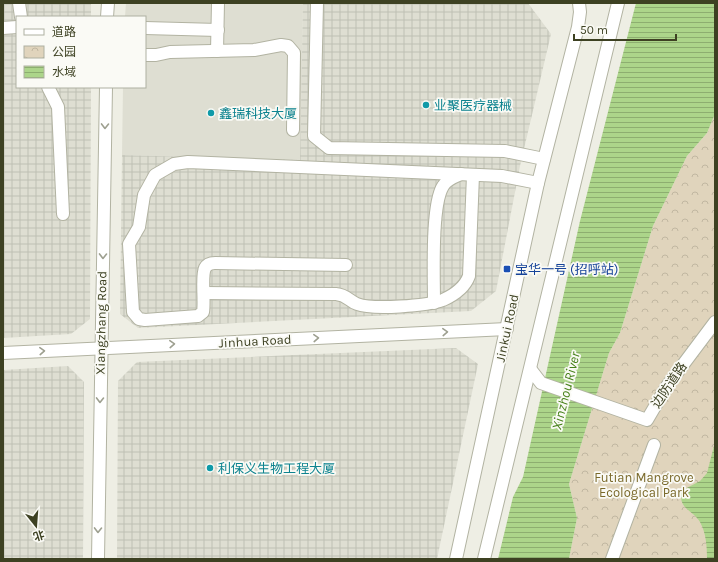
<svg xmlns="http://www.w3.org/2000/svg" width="718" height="562" viewBox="0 0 718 562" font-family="Karla,'Noto Sans SC',sans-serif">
  <defs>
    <pattern id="industrial-grid" width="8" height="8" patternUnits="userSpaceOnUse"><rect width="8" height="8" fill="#deded2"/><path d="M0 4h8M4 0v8" fill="none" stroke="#bfc0b4"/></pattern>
    <pattern id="park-crowns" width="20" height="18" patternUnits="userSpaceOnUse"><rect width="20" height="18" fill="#e0d4bc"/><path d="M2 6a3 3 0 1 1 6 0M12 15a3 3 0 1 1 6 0" fill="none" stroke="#c1b7a1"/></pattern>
    <pattern id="water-rules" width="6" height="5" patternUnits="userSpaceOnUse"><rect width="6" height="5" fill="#acd58a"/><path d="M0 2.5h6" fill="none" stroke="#8dae70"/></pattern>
  </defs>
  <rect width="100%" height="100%" fill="#eeeee4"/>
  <!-- built -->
  <polygon fill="#deded2" points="126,3 303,3 301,160 122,155 123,87 145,87 145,17 125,17"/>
  <!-- industrial -->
  <g fill="url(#industrial-grid)">
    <polygon points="3,3 91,3 91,17 17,17 17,87 91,87 90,319 71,334 3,338"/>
    <polygon points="303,3 528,3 551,34 520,166 496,291 471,311 138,328 120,314 122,155 300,160"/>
    <polygon points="456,348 478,364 437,559 117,559 118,381 137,362"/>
    <polygon points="68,366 84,382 83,559 3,559 3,370"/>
  </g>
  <!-- park -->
  <polygon fill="url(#park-crowns)" points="715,114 715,559 569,559 577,518 569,484 609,353 620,333 653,226 687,156 707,133"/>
  <!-- water -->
  <g fill="url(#water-rules)">
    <polygon points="636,3 715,3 715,114 707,133 687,156 653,226 620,333 609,353 569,484 577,518 569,559 498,559 513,497 523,477 580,221"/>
    <path d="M715 442V559H707C707 546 706 533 700 522 692 509 679 510 681 491L700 481 707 473Z"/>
  </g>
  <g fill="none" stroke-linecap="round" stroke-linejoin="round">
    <!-- minor casing -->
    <g stroke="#b2b3a2" stroke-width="14">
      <g id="minor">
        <polyline points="19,3 21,17"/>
        <polyline points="317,3 314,136 329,148 505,151 544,159"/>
        <polyline points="107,17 108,3"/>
        <polyline points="3,28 17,27"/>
        <polyline points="145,28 218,30"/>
        <polyline points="217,51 218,3"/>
        <polyline points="145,55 156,55 170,52 254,50 281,45 288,46 294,53 293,130"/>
        <polyline points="48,87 58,107 63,214"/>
        <path d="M346 265 215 263C211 263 207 264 205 268 201 276 205 301 203 312L198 316 145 320 139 319 133 312 129 244 139 227 144 195 155 175 174 164 188 162 502 176 538 183"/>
        <path d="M204 293 336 294C347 295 349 301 357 304 373 310 427 306 443 300 454 295 465 287 469 276L473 175"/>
        <path d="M434 303C434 277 431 205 443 186 447 179 454 177 461 174"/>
        <polyline points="3,353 507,329"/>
        <polyline points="531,370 541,383 647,420 667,386 715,322"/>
        <polyline points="98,559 106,87"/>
        <polyline points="456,559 538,183 578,27 580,12 579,3"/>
        <polyline points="484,559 618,3"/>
        <polyline points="612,559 654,445"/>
      </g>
    </g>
    <!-- minor -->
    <use href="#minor" stroke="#fff" stroke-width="12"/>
  </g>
  <!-- one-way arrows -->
  <defs><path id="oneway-chevron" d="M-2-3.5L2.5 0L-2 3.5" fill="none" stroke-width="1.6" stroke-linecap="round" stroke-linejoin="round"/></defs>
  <g stroke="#9ea090">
    <use href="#oneway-chevron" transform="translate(105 126) rotate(91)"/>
    <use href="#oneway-chevron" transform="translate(103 256) rotate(91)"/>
    <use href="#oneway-chevron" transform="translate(445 332) rotate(-3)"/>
    <use href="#oneway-chevron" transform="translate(316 338) rotate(-3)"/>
    <use href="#oneway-chevron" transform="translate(172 344) rotate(-3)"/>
    <use href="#oneway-chevron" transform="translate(42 351) rotate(-3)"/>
    <use href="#oneway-chevron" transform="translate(100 400) rotate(91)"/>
    <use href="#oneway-chevron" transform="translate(98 530) rotate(91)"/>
  </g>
  <!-- markers -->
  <g fill="#0f9aa8" stroke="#fafaf5" stroke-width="1.5">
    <circle cx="426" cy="105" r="4"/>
    <circle cx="211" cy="113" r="4"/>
    <circle cx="210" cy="468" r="4"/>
  </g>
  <rect fill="#1a4fb4" stroke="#fafaf5" stroke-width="1.5" x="503" y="265" width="8" height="8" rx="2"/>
  <g text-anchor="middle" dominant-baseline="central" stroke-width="3.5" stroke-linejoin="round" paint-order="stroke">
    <!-- culture labels -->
    <g font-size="13" fill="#0d838f" stroke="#fafaf5" text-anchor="start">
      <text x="434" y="105">业聚医疗器械</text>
      <text x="219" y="113">鑫瑞科技大厦</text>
      <text x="218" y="468">利保义生物工程大厦</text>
    </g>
    <!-- transit labels -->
    <g font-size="13" fill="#164399" stroke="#fafaf5" text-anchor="start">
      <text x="515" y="269">宝华一号 (招呼站)</text>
    </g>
    <!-- street labels -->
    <g font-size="13" fill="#3d4122" stroke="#fafaf5">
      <text transform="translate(101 323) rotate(-89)">Xiangzhang Road</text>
      <text transform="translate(507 328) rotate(-78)">Jinkui Road</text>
      <text transform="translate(255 341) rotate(-3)">Jinhua Road</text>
      <text transform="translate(669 385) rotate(-56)">边防道路</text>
    </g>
    <!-- park labels -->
    <g font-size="13" fill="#7a692a" stroke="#fafaf5">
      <text x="644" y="477">Futian Mangrove<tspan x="644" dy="15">Ecological Park</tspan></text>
    </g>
    <!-- water labels -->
    <g font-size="14" font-style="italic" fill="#468119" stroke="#fafaf5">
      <text transform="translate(566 391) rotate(-76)">Xinzhou River</text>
    </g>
  </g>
  <!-- border -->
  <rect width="718" height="562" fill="none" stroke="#3d4122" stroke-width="8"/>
  <!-- legend -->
  <rect x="16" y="16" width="130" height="72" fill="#fafaf5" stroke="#aeb0a1"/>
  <rect x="24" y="29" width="20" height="6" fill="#ffffff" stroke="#aeb0a1"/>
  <text x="52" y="36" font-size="12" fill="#3d4122">道路</text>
  <rect x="24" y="46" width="20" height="12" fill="url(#park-crowns)" stroke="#aeb0a1"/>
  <text x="52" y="56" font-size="12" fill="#3d4122">公园</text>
  <rect x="24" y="66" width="20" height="12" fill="url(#water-rules)" stroke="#aeb0a1"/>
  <text x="52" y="76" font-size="12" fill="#3d4122">水域</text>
  <!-- north arrow -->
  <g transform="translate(36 526) rotate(163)" stroke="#fafaf5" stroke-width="3" paint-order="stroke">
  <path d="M0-3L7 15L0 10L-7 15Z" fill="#3d4122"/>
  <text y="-6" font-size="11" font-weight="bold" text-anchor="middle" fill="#3d4122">北</text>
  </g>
  <!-- scale -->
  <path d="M574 34v6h102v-6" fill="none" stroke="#3d4122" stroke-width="2"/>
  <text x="580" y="34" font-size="12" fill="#3d4122" stroke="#fafaf5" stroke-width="3" paint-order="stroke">50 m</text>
</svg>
